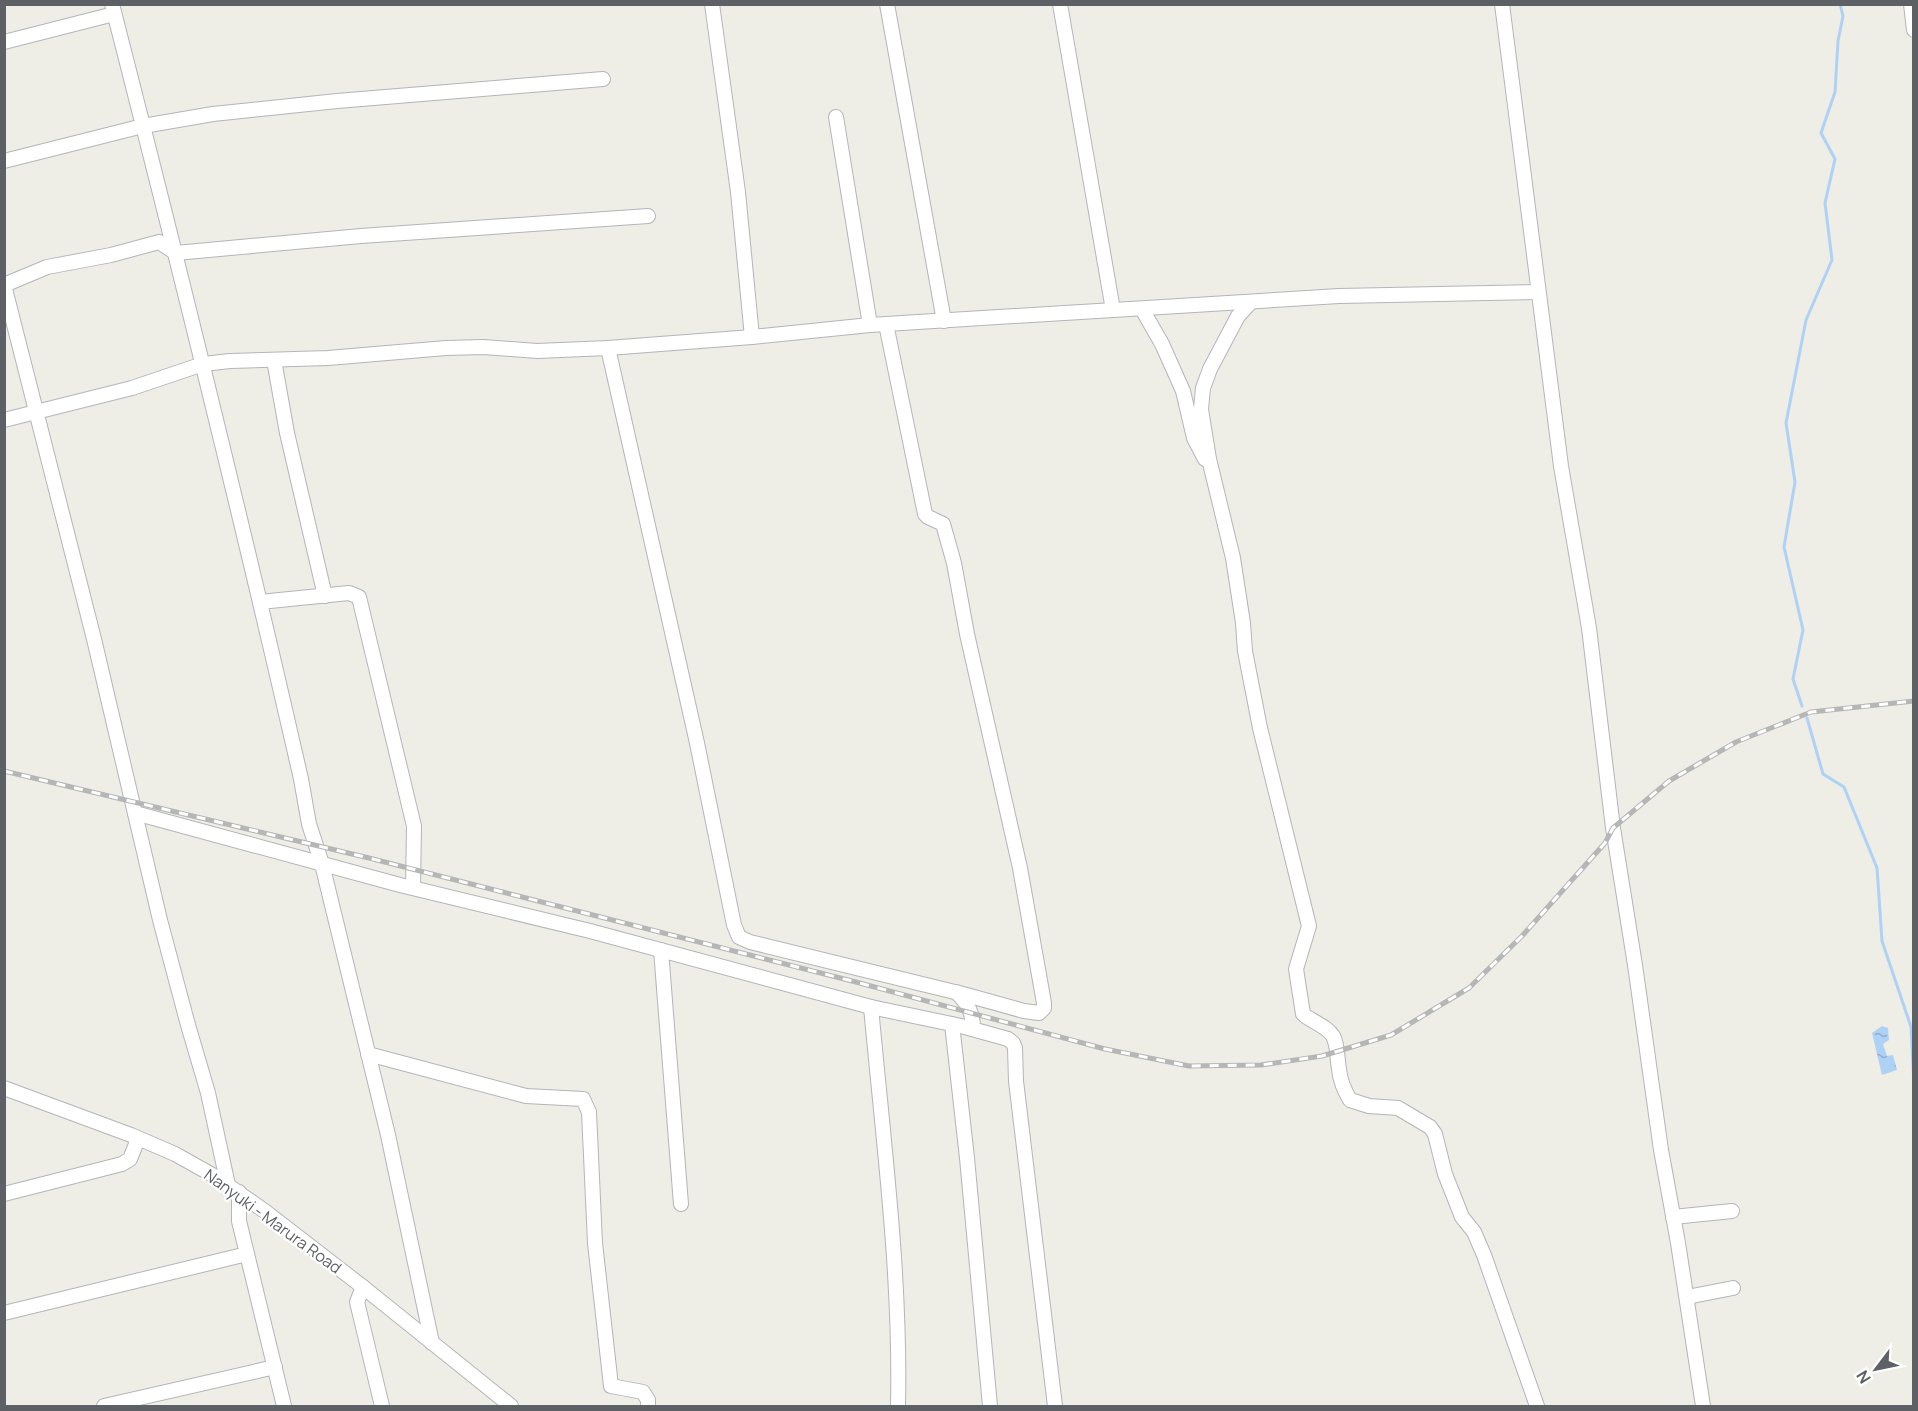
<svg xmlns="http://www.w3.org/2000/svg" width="1918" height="1411" viewBox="0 0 1918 1411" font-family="Manrope,sans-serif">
  <defs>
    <pattern id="water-ripples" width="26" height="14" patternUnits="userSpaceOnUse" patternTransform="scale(1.5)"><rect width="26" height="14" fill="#aed2f5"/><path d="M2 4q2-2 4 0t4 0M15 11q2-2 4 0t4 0" fill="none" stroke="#91aeca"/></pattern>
  </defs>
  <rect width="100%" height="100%" fill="#eeede6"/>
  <!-- water -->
  <polygon fill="url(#water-ripples)" points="1882,1026 1888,1028 1889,1040 1883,1044 1887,1056 1893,1055 1897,1070 1882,1075 1872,1033"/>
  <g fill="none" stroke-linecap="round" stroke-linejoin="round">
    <!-- stream -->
    <g stroke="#aed2f5" stroke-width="3">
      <polyline points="1802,706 1793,679 1803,630 1784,547 1795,482 1786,423 1806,320 1832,260 1825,203 1835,159 1821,133 1835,92 1838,41 1843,16 1840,4"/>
      <polyline points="1807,718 1823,774 1844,787 1877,868 1882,941 1911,1027 1914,1085"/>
    </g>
    <!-- minor casing -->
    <g stroke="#b3b5b9" stroke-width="16">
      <g id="minor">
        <path d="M112 4C178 262 242 520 301 779L309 824 322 864 388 1135 432 1343"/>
        <polyline points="712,4 738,192 752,337"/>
        <polyline points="887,4 944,321"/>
        <polyline points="1060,4 1113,310"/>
        <polyline points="1502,4 1561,466 1589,628 1613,828 1635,965 1661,1150 1678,1243 1703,1406"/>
        <polyline points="1911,4 1914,30"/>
        <polyline points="4,42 114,14"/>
        <polyline points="836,117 870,325"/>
        <polyline points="4,161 143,126 213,114 337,101 603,79"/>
        <polyline points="4,285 94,639 160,920 188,1025 208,1093 228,1185"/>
        <polyline points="4,285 47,267 111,255 159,242 176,253 361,236 648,216"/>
        <path d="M1251 302 1238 316 1210 369 1203 388 1201 409 1209 459 1233 558 1243 623 1245 651 1260 728 1309 926 1296 969 1303 1014C1312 1022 1327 1026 1333 1036 1338 1045 1337 1059 1339 1069 1340 1080 1344 1090 1350 1100L1369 1106 1398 1108 1430 1127 1435 1134 1445 1174 1462 1217 1474 1232 1484 1255 1537 1406"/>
        <polyline points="1142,309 1162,344 1183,391 1194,438 1205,459"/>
        <polyline points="608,348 697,743 734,925 739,937 750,942 963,994 1024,1011 1039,1013 1044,1008 1044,1003 1020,868 967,634 954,563 943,524 928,517 925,514 886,324"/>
        <polyline points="274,360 287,433 325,596"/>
        <polyline points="4,420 132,388 203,364 230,361 328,358 446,348 483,347 537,351 608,348 752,337 870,325 1339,296 1538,292"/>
        <polyline points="260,602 349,593 359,597 414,826 413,888"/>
        <polyline points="135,813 400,885 590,931 871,1007 961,1026 1008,1039 1013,1043 1015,1048 1016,1081 1055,1406"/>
        <polyline points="661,950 681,1204"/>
        <path d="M956 992C968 1003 973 1013 973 1029"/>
        <path d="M871 1007C883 1139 901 1274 898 1406"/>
        <polyline points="952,1024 967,1158 990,1406"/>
        <polyline points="368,1054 526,1096 583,1099 589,1112 595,1243 611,1386 643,1392 648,1400 648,1406"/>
        <polyline points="4,1088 131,1135 175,1154 216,1177 266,1212 363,1287 511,1406"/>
        <polyline points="239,1192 239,1221 284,1406"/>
        <polyline points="4,1194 122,1164 130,1159 138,1139"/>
        <polyline points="1673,1217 1732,1211"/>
        <polyline points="363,1287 357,1302 382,1406"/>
        <polyline points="1687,1297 1733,1288"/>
        <polyline points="4,1313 247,1254"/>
        <polyline points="104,1406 275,1367"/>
      </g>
    </g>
    <!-- minor -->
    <use href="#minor" stroke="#fff" stroke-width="14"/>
    <!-- rail casing -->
    <g stroke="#b5b6b6" stroke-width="5">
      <polyline id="rail" points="4,771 369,858 856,982 1105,1049 1189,1066 1261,1065 1322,1056 1391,1035 1469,988 1522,936 1605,843 1613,828 1669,781 1736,742 1811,712 1914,701"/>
    </g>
    <!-- rail -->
    <use href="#rail" stroke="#fff" stroke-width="3" stroke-dasharray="9" stroke-linecap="butt"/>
  </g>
  <g text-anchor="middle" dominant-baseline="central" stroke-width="4.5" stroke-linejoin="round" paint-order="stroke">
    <!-- street labels -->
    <g font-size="16" fill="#5d6064" stroke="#fff">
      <text transform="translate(273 1221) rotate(36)">Nanyuki - Marura Road</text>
    </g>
  </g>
  <!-- border -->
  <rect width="1918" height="1411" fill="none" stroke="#5d6064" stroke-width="12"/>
  <!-- north arrow -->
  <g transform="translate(1876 1369) rotate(238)" stroke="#ffffff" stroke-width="4.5" paint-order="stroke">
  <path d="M0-4.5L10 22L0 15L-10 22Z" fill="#5d6064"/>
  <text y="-9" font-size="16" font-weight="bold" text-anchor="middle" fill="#5d6064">N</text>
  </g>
</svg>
